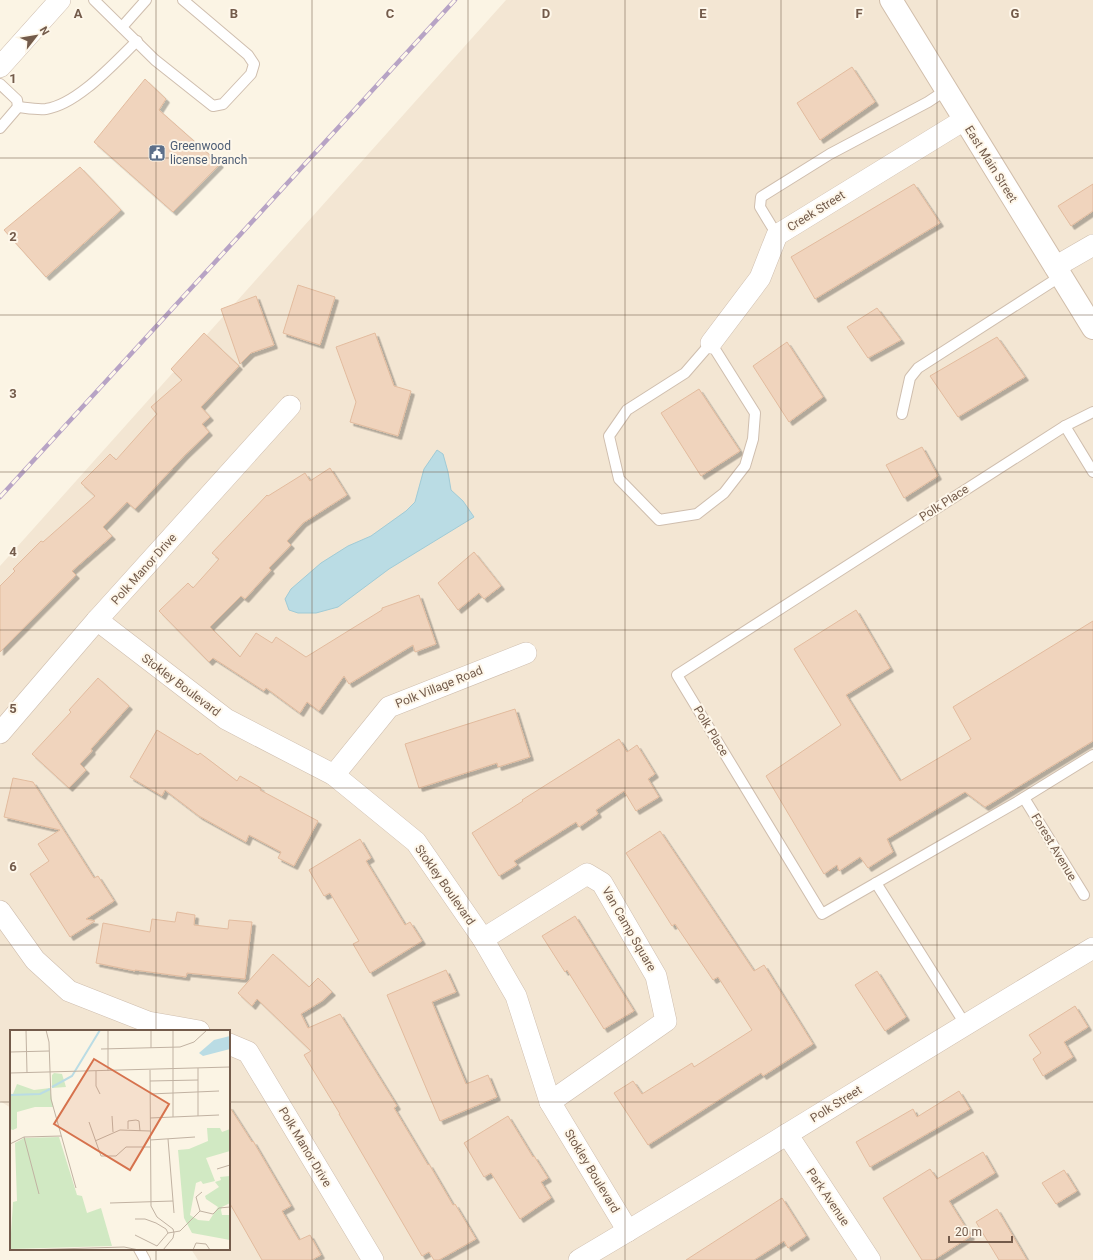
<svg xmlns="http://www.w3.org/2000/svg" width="1093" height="1260" viewBox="0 0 1093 1260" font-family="Roboto,sans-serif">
  <defs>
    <filter id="shadow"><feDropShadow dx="3.5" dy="3.5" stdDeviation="0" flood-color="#0004"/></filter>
  </defs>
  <rect width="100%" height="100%" fill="#fbf4e4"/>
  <!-- residential -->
  <polygon fill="#f3e6d3" points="506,0 1093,0 1093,1260 198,1260 191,1249 229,1249 229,1031 11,1031 11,1108 0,1101 0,566"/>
  <!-- water -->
  <polygon fill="#badce4" stroke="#a0cbd6" points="437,450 443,454 448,472 451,490 463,501 474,517 389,569 338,607 316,613 298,613 289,610 285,599 291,589 321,563 348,546 371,536 406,511 415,502 424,469"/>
  <!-- building -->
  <g fill="#f0d4bd" stroke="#e2bb9e" filter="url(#shadow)">
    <polygon points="852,67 875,102 820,140 797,103"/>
    <polygon points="145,79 166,99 159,110 220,164 173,212 94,142"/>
    <polygon points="80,167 121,210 46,277 4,230"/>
    <polygon points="914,184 940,223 815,299 791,257"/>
    <polygon points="1093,184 1093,211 1071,226 1058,206"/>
    <polygon points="298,285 335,297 320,345 283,333"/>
    <polygon points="256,296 274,345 251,353 240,364 221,309"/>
    <polygon points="877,308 901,340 868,358 847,327"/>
    <polygon points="204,333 239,366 201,407 210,417 202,424 209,432 185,455 135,509 127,502 103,527 112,536 72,571 76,575 0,652 0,586 15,571 13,569 41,541 43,542 95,496 81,483 110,454 116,460 157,414 151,407 182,380 171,369"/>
    <polygon points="375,333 394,386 411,391 398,436 350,422 356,402 336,347"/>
    <polygon points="997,337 1025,377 958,417 930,376"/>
    <polygon points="787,342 823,397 789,422 753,366"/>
    <polygon points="699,389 740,451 701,476 661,413"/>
    <polygon points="922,447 938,476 904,498 886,465"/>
    <polygon points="330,468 347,495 303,523 287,541 291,545 269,568 271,570 245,599 241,596 210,627 240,657 256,633 272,643 276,637 306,657 382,610 382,608 419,595 436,644 415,652 413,645 349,684 344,676 319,711 307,702 300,713 266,688 264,691 213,658 209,662 159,611 188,583 193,588 219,559 212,553 267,495 268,496 305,473 310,481"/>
    <polygon points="474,552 501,586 484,599 479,593 458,610 438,583"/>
    <polygon points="856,610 890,668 846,695 900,781 971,739 953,707 1093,621 1093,741 985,807 965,792 887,839 893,852 868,868 860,857 839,871 837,865 824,874 766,776 841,725 794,649"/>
    <polygon points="98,678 129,706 91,749 92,751 80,764 86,770 69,788 32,754 71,712 69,710"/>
    <polygon points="515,709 530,757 498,767 497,763 419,788 405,744"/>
    <polygon points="157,730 198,755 200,753 237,781 240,776 261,788 260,790 318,821 294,866 278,858 281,852 249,835 246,842 199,816 165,790 162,796 130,777"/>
    <polygon points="619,739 627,752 637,745 655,774 648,779 659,797 636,811 624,791 596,810 598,814 579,827 576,822 514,861 517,865 499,876 472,833 523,801 522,800"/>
    <polygon points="13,778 33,782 94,878 98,876 114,901 86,919 95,921 70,937 30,874 49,861 38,844 60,830 4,817"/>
    <polygon points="660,831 754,971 764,965 813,1044 763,1076 761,1073 648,1145 614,1093 633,1081 642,1094 692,1063 694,1067 752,1030 718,977 713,980 675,924 672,926 626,853"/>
    <polygon points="360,839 371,858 366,861 405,925 410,922 422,941 370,973 353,944 359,941 330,893 324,896 309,870"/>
    <polygon points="177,912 195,915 194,925 228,929 229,920 252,922 245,979 187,973 186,977 135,970 135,971 96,963 103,923 150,932 152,919 175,922"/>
    <polygon points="575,916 634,1011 604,1029 567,970 565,972 542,936"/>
    <polygon points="273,954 309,987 318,978 332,992 322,1001 301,1014 308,1028 340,1014 397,1106 394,1108 428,1165 429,1164 453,1205 455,1204 476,1239 439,1260 434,1260 429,1252 422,1256 339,1114 340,1114 304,1055 311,1051 257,999 252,1006 238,993"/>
    <polygon points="446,970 456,992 432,1002 466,1084 488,1075 497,1097 440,1121 387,995"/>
    <polygon points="877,971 906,1017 885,1031 855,985"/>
    <polygon points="1075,1006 1088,1027 1064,1042 1073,1057 1043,1076 1033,1059 1041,1053 1029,1035"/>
    <polygon points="959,1091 970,1109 870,1167 856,1142 913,1109 917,1117"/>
    <polygon points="229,1106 252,1142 253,1141 291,1206 282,1211 299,1240 310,1235 321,1255 312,1260 262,1260 229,1202"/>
    <polygon points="508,1116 533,1157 534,1156 548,1178 541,1182 551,1198 520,1219 491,1173 484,1177 464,1143"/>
    <polygon points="983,1152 995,1173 949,1201 971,1236 934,1260 922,1260 883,1198 930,1169 937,1179"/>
    <polygon points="1064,1170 1077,1191 1056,1204 1042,1183"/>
    <polygon points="782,1198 806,1236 788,1248 784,1241 754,1260 686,1260"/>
    <polygon points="997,1209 1027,1260 999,1260 976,1222"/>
  </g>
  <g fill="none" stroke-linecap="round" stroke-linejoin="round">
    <!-- lane casing -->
    <g stroke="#cfbeae" stroke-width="12">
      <g id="lane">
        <polyline points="94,0 155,60 213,106 223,104 251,74 254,64 248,55 183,0"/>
        <polyline points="122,27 146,0"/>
        <polyline points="0,84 17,100 18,107"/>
        <path d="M18 107C27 108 37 110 46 109 78 104 114 63 137 41"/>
        <polyline points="0,128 18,107"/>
        <polyline points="777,235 760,207 761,197 830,154 928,102 946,90"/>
        <polygon points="711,343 755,413 753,439 745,466 724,493 697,514 659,520 619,479 609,436 627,410 685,373"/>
        <polyline points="1093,412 1065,426 677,675 822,914 1017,802 1093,755"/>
        <polyline points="902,414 910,378 918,368 1061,276"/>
        <polyline points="1065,426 1093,472"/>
        <polyline points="1024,798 1084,895"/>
        <polyline points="876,883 965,1024"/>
        <polyline points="139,1249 145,1260"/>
      </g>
    </g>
    <!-- street casing -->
    <g stroke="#cfbeae" stroke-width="22">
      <g id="street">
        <polyline points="0,67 60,0"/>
        <polyline points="1055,267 1093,245"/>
        <polyline points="711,343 760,278 777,235 964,120"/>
        <polyline points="97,620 226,719 334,775 416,842 483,939 516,996 550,1102 628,1231"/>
        <polyline points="0,733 97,620 290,406"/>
        <polyline points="334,775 389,707 526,653"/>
        <polyline points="0,911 35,960 69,991 148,1022 199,1031"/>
        <polyline points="483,939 587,874 602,883 656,976 666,1021 550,1102"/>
        <polyline points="229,1044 248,1052 373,1260"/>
        <polyline points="787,1134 870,1260"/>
        <path d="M579 1260C752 1158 921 1050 1093 948"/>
      </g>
    </g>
    <!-- secondary casing -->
    <g stroke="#d1beab" stroke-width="24">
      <polyline id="secondary" points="891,0 1093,328"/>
    </g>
    <!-- lane -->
    <use href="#lane" stroke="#fff" stroke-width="10"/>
    <!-- street -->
    <use href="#street" stroke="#fff" stroke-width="21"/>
    <!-- secondary -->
    <use href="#secondary" stroke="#fff" stroke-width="22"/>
    <!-- rail casing -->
    <g stroke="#b7a3c5" stroke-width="4.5">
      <polyline id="rail" points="0,497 455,0"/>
    </g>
    <!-- rail -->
    <use href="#rail" stroke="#fef7ea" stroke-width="3" stroke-dasharray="9" stroke-linecap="butt"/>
  </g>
  <!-- grid -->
  <path fill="none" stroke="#735b4b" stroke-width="1" stroke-opacity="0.55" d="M156 0V1031M312 0V1260M468 0V1260M625 0V1260M781 0V1260M937 0V1260M0 158H1093M0 315H1093M0 472H1093M0 630H1093M0 788H1093M0 945H1093M0 1102H11M229 1102H1093M156 1249V1260"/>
  <!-- icons -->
  <defs>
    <g id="civic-square" transform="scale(0.9)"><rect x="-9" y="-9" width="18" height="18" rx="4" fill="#5c6f8a" stroke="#fef7ea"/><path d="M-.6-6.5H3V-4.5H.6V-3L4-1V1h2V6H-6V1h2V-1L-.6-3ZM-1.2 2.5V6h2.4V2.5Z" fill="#fff"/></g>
  </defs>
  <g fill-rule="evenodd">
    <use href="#civic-square" x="157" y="153"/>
  </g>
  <g text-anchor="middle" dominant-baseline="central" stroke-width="4" stroke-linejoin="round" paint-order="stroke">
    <!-- service labels -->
    <g font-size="12" fill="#4e5e75" stroke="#fef7ea" text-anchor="start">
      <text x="170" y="146">Greenwood<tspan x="170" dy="14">license branch</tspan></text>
    </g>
    <!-- street labels -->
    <g font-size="12" fill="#735b4b" stroke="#fef7ea">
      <text transform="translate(991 164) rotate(58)">East Main Street</text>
      <text transform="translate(816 211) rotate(-32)">Creek Street</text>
      <text transform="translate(944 503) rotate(-33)">Polk Place</text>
      <text transform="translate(144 569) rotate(-48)">Polk Manor Drive</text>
      <text transform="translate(181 685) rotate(37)">Stokley Boulevard</text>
      <text transform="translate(439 687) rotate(-22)">Polk Village Road</text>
      <text transform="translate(711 731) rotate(59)">Polk Place</text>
      <text transform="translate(1054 847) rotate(59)">Forest Avenue</text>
      <text transform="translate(445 885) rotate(55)">Stokley Boulevard</text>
      <text transform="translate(629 929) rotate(60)">Van Camp Square</text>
      <text transform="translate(836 1104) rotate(-32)">Polk Street</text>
      <text transform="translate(305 1147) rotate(59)">Polk Manor Drive</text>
      <text transform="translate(592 1171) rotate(59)">Stokley Boulevard</text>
      <text transform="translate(828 1197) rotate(56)">Park Avenue</text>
    </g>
  </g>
  <!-- overview -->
  <g transform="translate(10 1030)">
    <rect width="220" height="220" fill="#fbf4e4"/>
    <path d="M44 43 52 44 56 57 42 58V45ZM7 54 24 60 40 58 43 77H25L7 82V98L3 100 0 99V64H3ZM197 98H210L212 102 220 99V121L196 128 205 151 193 154 191 151 186 153 180 185 188 190 199 191 208 177 196 169 195 166 209 157 205 152 211 150 210 147 220 146V173L212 177 211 180 212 185H220V210L182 203 174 188 168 120 179 119 198 111ZM49 107 67 165 72 166 77 183 91 178 102 216 0 219 3 172 7 171 5 113 14 108Z" fill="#d1e9c3"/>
    <path d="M220 6V19L193 26 189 23 204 10Z" fill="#badce4"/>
    <path fill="none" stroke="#badce4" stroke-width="2" d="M42 57 62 46 90 0M0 65 30 64 40 59"/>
    <path fill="none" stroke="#c1b2a2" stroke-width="1" d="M16 0 17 43M36 0 39 12 41 69 66 158M163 0V87M141 18V0M91 19 170 17 184 12 197 0M0 22 39 21M140 40 141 176 147 187 163 199 164 203 163 208 153 220M86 41V56L90 64M98 41V0M0 43 220 37M140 51 188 50M140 64 209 61M102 86 103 102M188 86V38M140 88 209 85M79 92 91 126H106L116 117H141M118 99V91L126 90 129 91 130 101M14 107 29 164M158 109 164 183M140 110 185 107M85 111 110 100 140 101M0 114 14 107 51 106M207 139 220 135M100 173 163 171M190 181 186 167 192 162M125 189H135L146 193 156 199 158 203M158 203 170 201 190 181 203 184 209 178 220 177M125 205 147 216 158 203M14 220 114 217 129 220M183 220 186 213 196 214 200 220"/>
    <path fill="#d6724d" fill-opacity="0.15" stroke="#d6724d" stroke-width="2" d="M84 29 159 74 120 140 44 94Z"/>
    <rect width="220" height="220" fill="none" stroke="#735b4b" stroke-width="2"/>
  </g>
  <g font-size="13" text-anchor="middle" font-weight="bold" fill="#735b4b" stroke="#fef7ea" stroke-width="4" stroke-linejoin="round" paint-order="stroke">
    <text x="78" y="18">A</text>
    <text x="234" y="18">B</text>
    <text x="390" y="18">C</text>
    <text x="546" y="18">D</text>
    <text x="703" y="18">E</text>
    <text x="859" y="18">F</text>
    <text x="1015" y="18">G</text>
    <text x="13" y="83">1</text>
    <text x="13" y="241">2</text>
    <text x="13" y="398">3</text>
    <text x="13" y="556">4</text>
    <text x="13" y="713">5</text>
    <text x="13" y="871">6</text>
  </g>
  <!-- north arrow -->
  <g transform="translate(36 36) rotate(59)" stroke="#fef7ea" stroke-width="3" paint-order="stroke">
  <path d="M0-3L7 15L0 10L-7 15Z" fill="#735b4b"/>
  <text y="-6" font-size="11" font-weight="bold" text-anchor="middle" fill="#735b4b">N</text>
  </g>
  <!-- scale -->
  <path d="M949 1236v6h63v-6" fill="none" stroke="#735b4b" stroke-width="2"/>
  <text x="955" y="1236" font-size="12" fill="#735b4b" stroke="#fef7ea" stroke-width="3" paint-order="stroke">20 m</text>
</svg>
